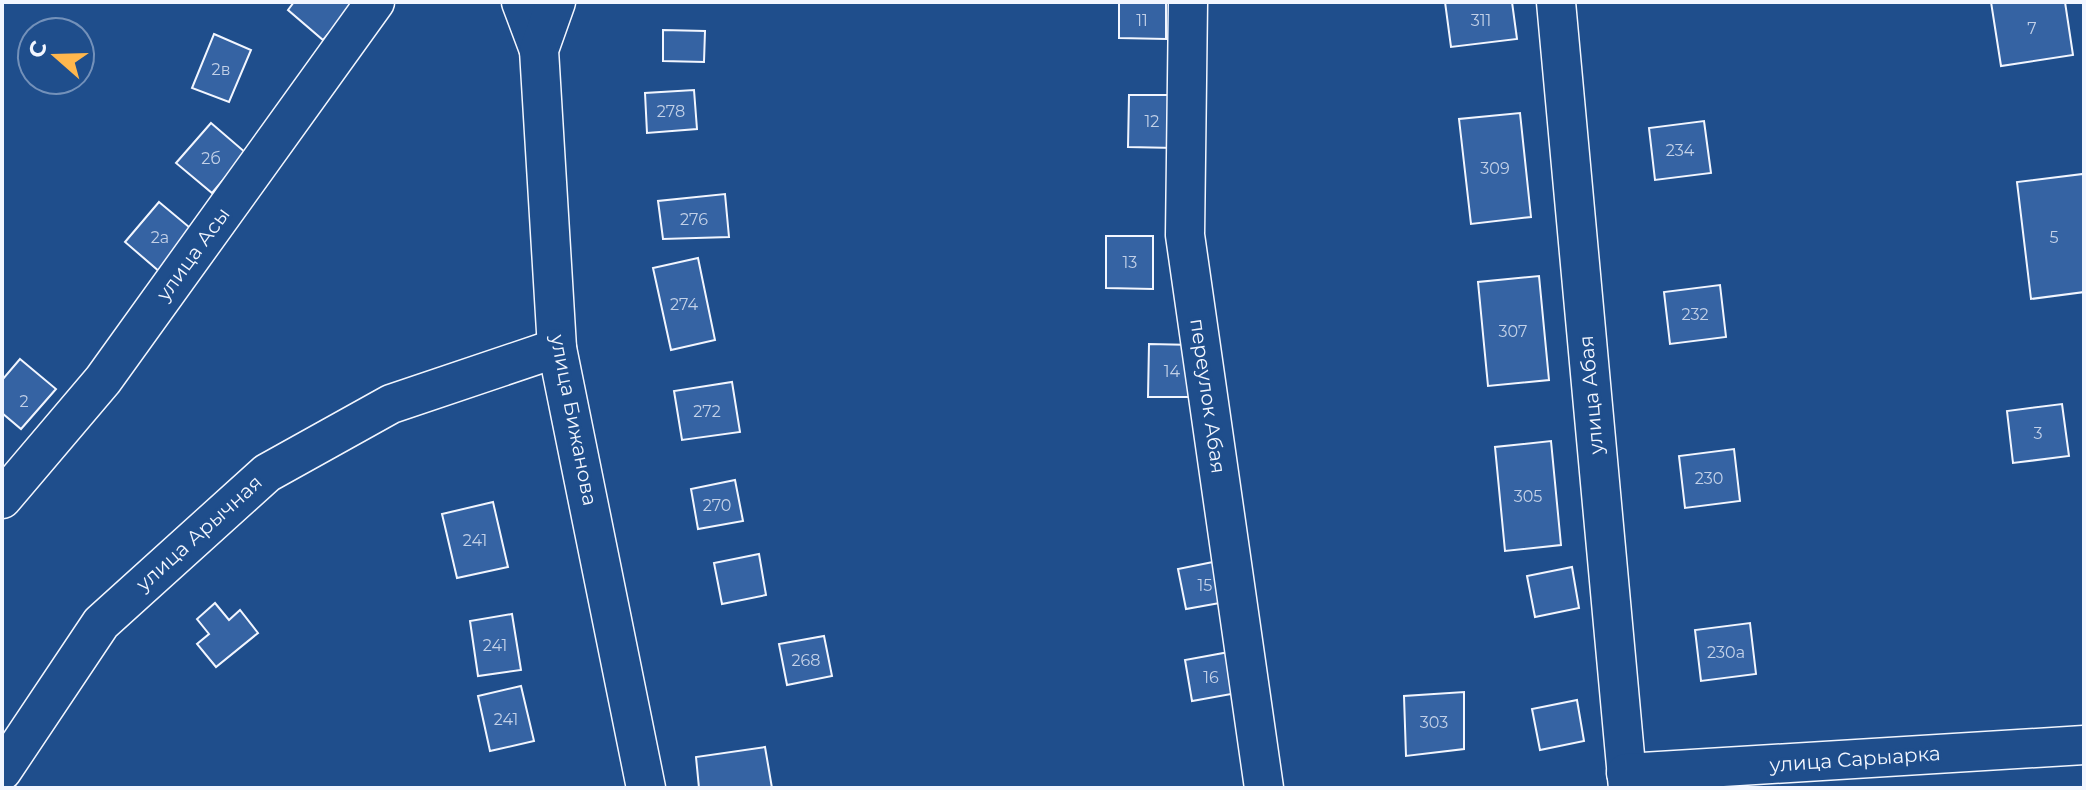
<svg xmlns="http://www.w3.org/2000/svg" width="2086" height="790" viewBox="0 0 2086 790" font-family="Montserrat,sans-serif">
  <rect width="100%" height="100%" fill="#1f4e8c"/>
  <!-- building -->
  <g fill="#3563a3" stroke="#f2f6ff" stroke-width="2">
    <polygon points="294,2 356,2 323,40 288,10"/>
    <polygon points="1119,2 1166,2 1166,39 1119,38"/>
    <polygon points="1445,2 1512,2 1517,39 1451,47"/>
    <polygon points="1991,2 2065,2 2073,55 2001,66"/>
    <polygon points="663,30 705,31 704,62 663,61"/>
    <polygon points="214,34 251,50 229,102 192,88"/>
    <polygon points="694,90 697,129 647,133 645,93"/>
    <polygon points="1129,95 1175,95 1175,148 1128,147"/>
    <polygon points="1520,113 1531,217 1471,224 1459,119"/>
    <polygon points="1704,121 1711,173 1655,180 1649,128"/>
    <polygon points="211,123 246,153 212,193 176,163"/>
    <polygon points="2083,174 2084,292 2031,299 2017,182"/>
    <polygon points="725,194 729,237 663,239 658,201"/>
    <polygon points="159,202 195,232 160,272 125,242"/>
    <polygon points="1106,236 1153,236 1153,289 1106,288"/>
    <polygon points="698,258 715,340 671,350 653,268"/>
    <polygon points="1539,276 1549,380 1488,386 1478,282"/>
    <polygon points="1720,285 1726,337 1670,344 1664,292"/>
    <polygon points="1149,344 1195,345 1196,397 1148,397"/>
    <polygon points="20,359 56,389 21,429 2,413 2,380"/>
    <polygon points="732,382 740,432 682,440 674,391"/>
    <polygon points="2062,404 2069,456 2013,463 2007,411"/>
    <polygon points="1551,441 1561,545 1505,551 1495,447"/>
    <polygon points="1734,449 1740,501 1685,508 1679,456"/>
    <polygon points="735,480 743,521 698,529 691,489"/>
    <polygon points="493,502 508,567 457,578 442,514"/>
    <polygon points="759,554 766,595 722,604 714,563"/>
    <polygon points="1223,560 1231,601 1186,609 1178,569"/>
    <polygon points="1572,567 1579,608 1535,617 1527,576"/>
    <polygon points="215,603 229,620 240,610 258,633 216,667 197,644 209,634 197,619"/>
    <polygon points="512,614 521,670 478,676 470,621"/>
    <polygon points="1750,623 1756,674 1701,681 1695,630"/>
    <polygon points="824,636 832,676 787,685 779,644"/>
    <polygon points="1229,652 1237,693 1192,701 1185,660"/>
    <polygon points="521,686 534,741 490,751 478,696"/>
    <polygon points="1464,692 1464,749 1406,756 1404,696"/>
    <polygon points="1577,700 1584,741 1540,750 1532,709"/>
    <polygon points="765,747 772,788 699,788 696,757"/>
  </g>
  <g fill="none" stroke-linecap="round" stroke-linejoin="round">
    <!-- minor casing -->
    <g stroke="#f2f6ff" stroke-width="41">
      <g id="minor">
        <polyline points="521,2 539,50"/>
        <polyline points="556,2 539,50 557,348 646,788"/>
        <polyline points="1188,2 1185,235 1264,788"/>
        <polyline points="1556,2 1628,788"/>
        <polyline points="2,499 103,380 375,2"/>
        <polyline points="2,771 101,623 267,473 391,404 557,348"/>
        <polyline points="1626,773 2084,745"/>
      </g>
    </g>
    <!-- minor -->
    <use href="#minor" stroke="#1f4e8c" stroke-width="38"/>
  </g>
  <g text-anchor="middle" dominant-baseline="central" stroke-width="6" stroke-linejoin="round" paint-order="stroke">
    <!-- number labels -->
    <g font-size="16" fill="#c3d1e8">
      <text x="1142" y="20">11</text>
      <text x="1481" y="20">311</text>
      <text x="2032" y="28">7</text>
      <text x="221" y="69">2в</text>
      <text x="671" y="111">278</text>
      <text x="1152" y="121">12</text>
      <text x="1680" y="150">234</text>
      <text x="211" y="158">2б</text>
      <text x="1495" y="168">309</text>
      <text x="694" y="219">276</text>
      <text x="160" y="237">2а</text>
      <text x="2054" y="237">5</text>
      <text x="1130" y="262">13</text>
      <text x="684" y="304">274</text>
      <text x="1695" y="314">232</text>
      <text x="1513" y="331">307</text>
      <text x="1172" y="371">14</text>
      <text x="24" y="401">2</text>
      <text x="707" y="411">272</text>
      <text x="2038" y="433">3</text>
      <text x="1709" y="478">230</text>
      <text x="1528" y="496">305</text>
      <text x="717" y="505">270</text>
      <text x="475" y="540">241</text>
      <text x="1205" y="585">15</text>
      <text x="495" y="645">241</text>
      <text x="1726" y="652">230а</text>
      <text x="806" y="660">268</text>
      <text x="1211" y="677">16</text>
      <text x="506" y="719">241</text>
      <text x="1434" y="722">303</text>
    </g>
    <!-- street labels -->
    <g font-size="20" fill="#f2f6ff" stroke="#1f4e8c">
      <text transform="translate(193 254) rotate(-54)">улица Асы</text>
      <text transform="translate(1591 395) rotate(-95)">улица Абая</text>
      <text transform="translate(1208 396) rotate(82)">переулок Абая</text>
      <text transform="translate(574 420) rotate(79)">улица Бижанова</text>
      <text transform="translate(199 533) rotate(-42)">улица Арычная</text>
      <text transform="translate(1855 759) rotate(-4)">улица Сарыарка</text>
    </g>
  </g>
  <!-- border -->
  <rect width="2086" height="790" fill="none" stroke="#f2f6ff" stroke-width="8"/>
  <!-- north arrow -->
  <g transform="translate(56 56) rotate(290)"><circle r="38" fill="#1f4e8c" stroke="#7391ba" stroke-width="2"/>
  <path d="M0-6L14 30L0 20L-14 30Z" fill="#ffb74d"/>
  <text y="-12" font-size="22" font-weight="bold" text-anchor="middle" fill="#f2f6ff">С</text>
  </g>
</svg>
